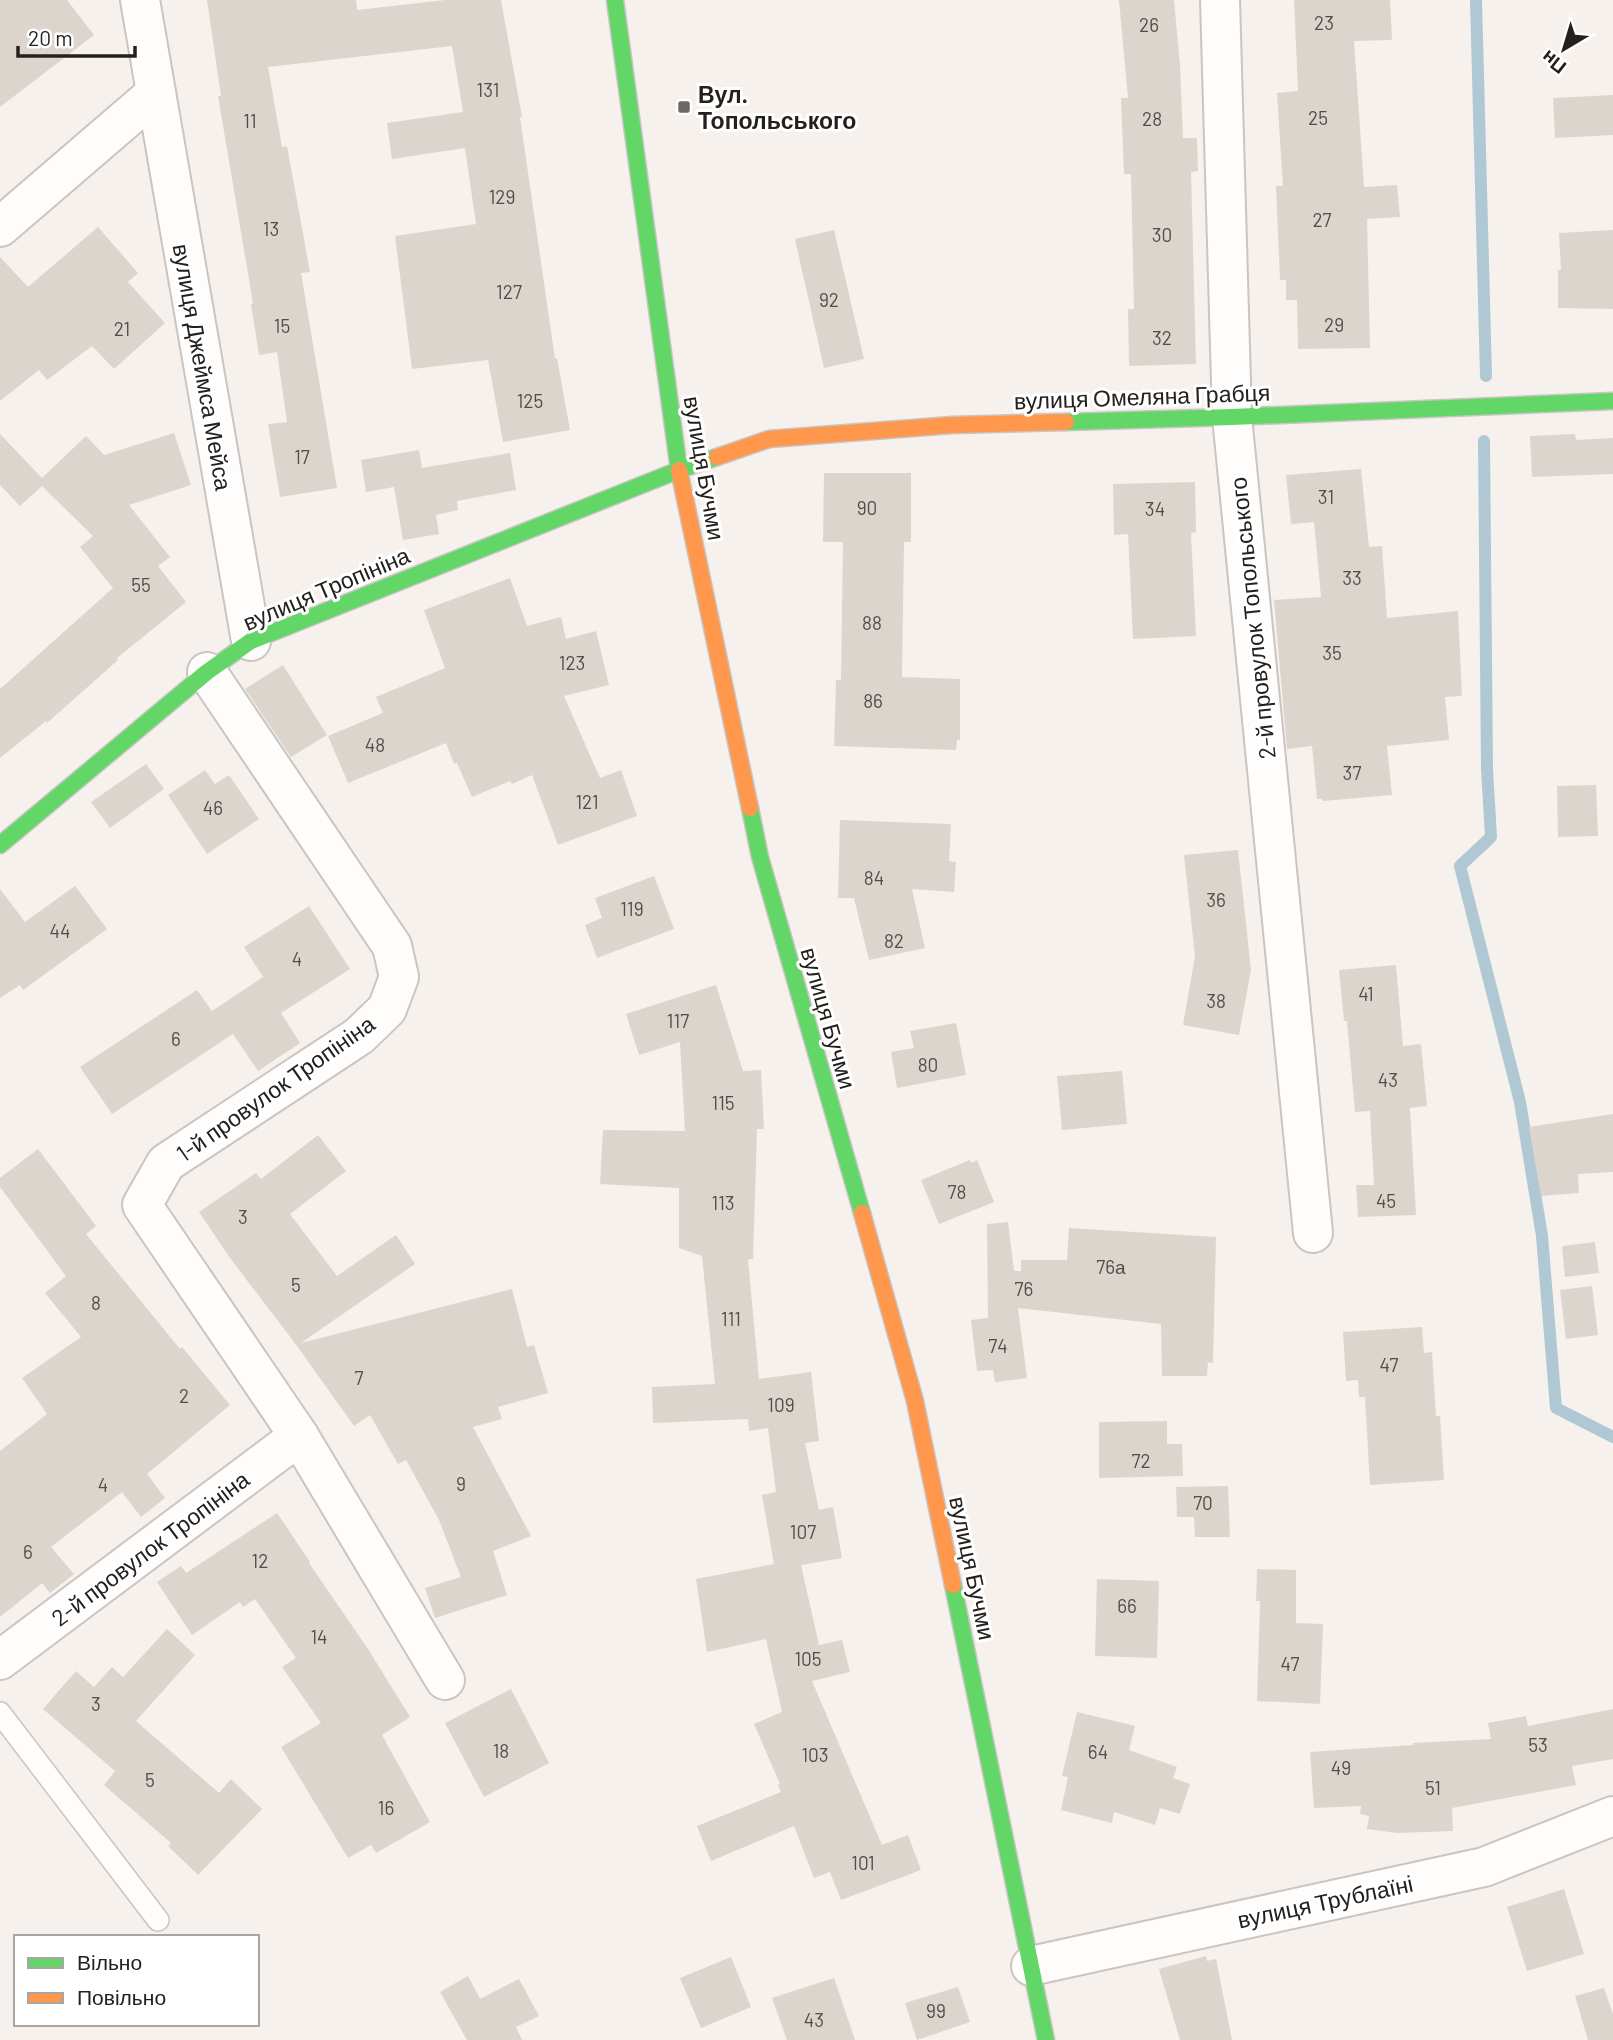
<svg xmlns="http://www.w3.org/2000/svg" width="1613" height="2040" viewBox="0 0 1613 2040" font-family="Barlow,sans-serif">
  <rect width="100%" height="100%" fill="#f6f1ec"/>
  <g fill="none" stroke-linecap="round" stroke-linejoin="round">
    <!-- stream -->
    <g stroke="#afc8d3" stroke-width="12">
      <polyline points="1476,0 1486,376"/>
      <polyline points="1484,441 1487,769 1491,837 1460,866 1520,1102 1542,1236 1556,1408 1613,1437"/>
    </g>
  </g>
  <!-- building -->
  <g fill="#dcd5ce">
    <polygon points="0,0 67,0 94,35 0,107"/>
    <polygon points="207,0 356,0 357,10 445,0 501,0 522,117 520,117 555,359 557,358 570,430 503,442 488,360 412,369 395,236 476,224 465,148 392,159 387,123 463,112 452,46 268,67 282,147 287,146 310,272 301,273 337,488 280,497 268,424 287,422 277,352 259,355 251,304 253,303 218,96 221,96"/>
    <polygon points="1119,0 1174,0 1180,65 1183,138 1197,138 1198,171 1191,172 1196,364 1129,366 1128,309 1134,309 1131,174 1124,174 1121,98 1128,98"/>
    <polygon points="1294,0 1390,0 1392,40 1354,41 1364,187 1397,185 1400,217 1367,219 1370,348 1298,349 1297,300 1286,300 1286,280 1280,280 1276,186 1283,186 1277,93 1298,91"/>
    <polygon points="1613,95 1613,135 1555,138 1553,98"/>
    <polygon points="98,227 138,273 128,282 165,323 114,369 92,346 47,380 39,370 0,401 0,257 28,287"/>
    <polygon points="834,230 864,359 824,368 795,239"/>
    <polygon points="1613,230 1613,309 1558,308 1558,270 1561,270 1559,233"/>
    <polygon points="174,433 191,485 129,505 170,557 158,566 186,602 117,658 118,660 47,723 46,721 0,758 0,689 113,588 80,547 93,536 42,486 20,506 0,485 0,434 42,478 86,436 104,455"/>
    <polygon points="1575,434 1576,440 1613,438 1613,474 1532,477 1530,436"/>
    <polygon points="419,450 422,468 510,453 516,490 457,501 458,510 436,515 439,534 403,540 394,487 366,492 361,460"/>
    <polygon points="1361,469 1369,547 1382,546 1387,618 1458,611 1462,696 1445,697 1449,740 1387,746 1392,795 1323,801 1322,799 1317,799 1312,746 1287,749 1274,600 1321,597 1314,522 1291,524 1286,475"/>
    <polygon points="824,473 911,473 911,542 904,542 902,677 960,679 960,740 957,740 956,750 834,746 836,680 841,680 843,542 823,542"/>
    <polygon points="1195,482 1196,532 1191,533 1196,636 1133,639 1128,534 1114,535 1113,484"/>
    <polygon points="510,578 527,626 561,617 566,639 596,631 609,685 564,696 600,778 621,770 637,816 558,845 532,775 512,784 510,781 472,797 457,763 454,764 446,743 348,783 328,736 383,713 376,697 445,668 424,610"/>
    <polygon points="283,665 327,735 291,757 245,689"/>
    <polygon points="146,764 164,789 110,828 91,802"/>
    <polygon points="205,770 215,784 229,775 259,819 207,854 168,795"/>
    <polygon points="1596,785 1598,836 1558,837 1557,786"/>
    <polygon points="840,820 951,824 949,861 956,862 954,892 912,889 925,948 869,960 854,898 838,898"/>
    <polygon points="1238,850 1251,970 1239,1035 1183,1025 1195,956 1184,855"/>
    <polygon points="654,876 674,929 597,958 585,925 602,918 595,898"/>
    <polygon points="75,886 107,929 23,990 20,985 0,998 0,889 25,922"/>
    <polygon points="309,906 350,969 281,1013 300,1043 258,1071 233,1034 112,1114 80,1067 197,990 212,1011 263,977 244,947"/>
    <polygon points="1396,965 1403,1046 1421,1044 1427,1106 1410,1108 1416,1215 1358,1217 1356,1185 1374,1185 1370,1111 1355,1112 1347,1021 1344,1021 1339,970"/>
    <polygon points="716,985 743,1071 761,1070 764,1129 757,1129 753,1259 748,1259 759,1379 811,1372 819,1441 805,1443 819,1510 833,1507 842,1558 801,1565 819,1645 842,1640 850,1672 812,1681 882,1845 908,1835 921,1870 841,1900 830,1872 814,1878 794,1826 711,1861 697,1826 781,1792 778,1785 780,1784 754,1724 782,1712 766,1639 707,1652 696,1579 774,1564 762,1495 776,1492 768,1428 749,1431 748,1419 653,1423 652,1387 715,1384 702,1256 679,1248 679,1188 600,1184 603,1130 685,1131 680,1042 639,1055 626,1014"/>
    <polygon points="956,1023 966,1075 897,1088 891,1052 914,1048 910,1031"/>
    <polygon points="1122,1071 1127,1124 1062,1130 1057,1076"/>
    <polygon points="1613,1114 1613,1172 1578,1174 1579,1193 1541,1196 1529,1127"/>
    <polygon points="318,1135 346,1171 290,1214 337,1276 396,1235 415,1264 301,1343 512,1289 527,1347 534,1345 548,1393 498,1407 502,1419 473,1427 531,1536 493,1551 507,1595 435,1618 425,1588 461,1577 439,1520 406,1460 398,1464 370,1415 354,1426 297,1346 230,1258 199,1212 256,1173 261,1179"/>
    <polygon points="38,1149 96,1226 86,1234 180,1349 182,1347 230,1405 147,1474 165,1498 141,1517 122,1492 51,1547 74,1574 50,1593 42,1583 0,1617 0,1451 47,1414 22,1378 81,1337 45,1293 66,1276 0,1187 0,1178"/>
    <polygon points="970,1160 971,1163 977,1160 994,1202 939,1224 921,1180"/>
    <polygon points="1008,1222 1014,1271 1021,1271 1021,1260 1067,1260 1069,1228 1216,1237 1213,1363 1208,1362 1207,1376 1162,1376 1161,1324 1018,1308 1027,1378 995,1382 993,1370 977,1371 971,1320 988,1318 987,1224"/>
    <polygon points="1595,1242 1599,1273 1565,1277 1562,1246"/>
    <polygon points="1592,1286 1598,1335 1566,1339 1560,1290"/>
    <polygon points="1422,1327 1424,1353 1432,1352 1436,1416 1440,1416 1444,1480 1370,1485 1365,1397 1359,1397 1358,1380 1346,1381 1343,1332"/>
    <polygon points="1167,1421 1167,1444 1182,1444 1183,1476 1099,1478 1099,1422"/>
    <polygon points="1228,1486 1230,1537 1195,1537 1194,1517 1177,1517 1176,1487"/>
    <polygon points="277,1513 310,1562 309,1563 368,1649 410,1717 382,1735 430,1822 376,1853 371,1845 348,1858 281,1747 321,1723 282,1667 296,1658 255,1599 243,1607 240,1602 192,1635 157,1582 181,1566 186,1573"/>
    <polygon points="1257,1569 1296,1570 1296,1623 1323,1624 1320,1704 1257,1701 1260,1601 1256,1601"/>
    <polygon points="1097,1579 1159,1581 1157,1658 1095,1656"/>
    <polygon points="167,1629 195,1655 136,1721 219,1793 231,1779 262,1809 198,1875 168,1846 171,1843 104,1785 115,1771 43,1709 76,1671 94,1687 112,1667 123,1677"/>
    <polygon points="511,1689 549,1763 484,1797 445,1723"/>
    <polygon points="1613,1709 1613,1759 1572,1766 1576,1785 1452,1808 1453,1831 1397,1833 1367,1829 1369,1816 1360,1814 1361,1806 1314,1808 1310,1752 1413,1745 1413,1743 1491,1739 1488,1723 1526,1716 1528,1726"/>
    <polygon points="1077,1712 1135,1726 1129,1750 1177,1767 1173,1778 1190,1784 1180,1814 1160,1808 1155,1825 1114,1812 1112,1823 1061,1810 1068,1777 1062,1776"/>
    <polygon points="1564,1889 1584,1954 1527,1971 1507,1907"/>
    <polygon points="1206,1956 1207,1961 1216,1959 1232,2040 1180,2040 1159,1969"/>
    <polygon points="731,1957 751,2007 701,2028 680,1978"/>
    <polygon points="468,1976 480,1999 519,1979 539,2016 516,2027 522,2040 467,2040 440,1992"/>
    <polygon points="834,1978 855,2040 787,2040 772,1998"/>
    <polygon points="958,1987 970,2022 917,2040 905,2003"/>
    <polygon points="1604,1988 1613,2014 1613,2040 1588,2040 1575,1996"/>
  </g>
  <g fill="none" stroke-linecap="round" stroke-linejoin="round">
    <!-- lane casing -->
    <g stroke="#c9c5c2" stroke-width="24">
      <polyline id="lane" points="0,1713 158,1920"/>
    </g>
    <!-- street casing -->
    <g stroke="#c9c5c2" stroke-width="42">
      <g id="street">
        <polyline points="140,0 251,641"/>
        <polyline points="1220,0 1232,417 1313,1233"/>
        <polyline points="0,227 156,93"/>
        <polyline points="207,672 392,946 399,977 387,1009 359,1036 166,1163 142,1205 299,1436 445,1680"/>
        <polyline points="0,1660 299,1436"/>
        <polyline points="1031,1966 1484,1867 1613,1816"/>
      </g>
    </g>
    <!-- fast casing -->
    <g stroke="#c9c5c2" stroke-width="19">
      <g id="fast">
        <polyline points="615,0 679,470"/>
        <polyline points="1066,422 1232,417 1613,401"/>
        <polyline points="750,808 760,857 862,1213"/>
        <polyline points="0,845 207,672 251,641 679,470 717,457"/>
        <polyline points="953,1585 1046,2040"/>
      </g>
    </g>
    <!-- slow casing -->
    <g stroke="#c9c5c2" stroke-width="19">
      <g id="slow">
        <polyline points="717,457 769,439 952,425 1066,422"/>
        <polyline points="679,470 750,808"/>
        <polyline points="862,1213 915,1401 953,1585"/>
      </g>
    </g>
    <!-- lane -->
    <use href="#lane" stroke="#fefdfc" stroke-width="21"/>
    <!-- street -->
    <use href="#street" stroke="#fefdfc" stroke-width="38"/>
    <!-- fast -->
    <use href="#fast" stroke="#63d668" stroke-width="16"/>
    <!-- slow -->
    <use href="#slow" stroke="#ff974d" stroke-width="16"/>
  </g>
  <!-- markers -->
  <rect fill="#6d6965" stroke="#fff" stroke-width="2.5" x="677" y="100" width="14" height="14" rx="3.5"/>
  <g text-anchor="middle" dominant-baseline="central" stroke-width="6" stroke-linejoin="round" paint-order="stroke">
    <!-- number labels -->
    <g font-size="19" fill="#514d49">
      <text x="1324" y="22">23</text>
      <text x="1149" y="24">26</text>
      <text x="488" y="89">131</text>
      <text x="1318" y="117">25</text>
      <text x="1152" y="118">28</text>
      <text x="250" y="120">11</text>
      <text x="502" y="196">129</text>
      <text x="1322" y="219">27</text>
      <text x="271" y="228">13</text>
      <text x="1162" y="234">30</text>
      <text x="509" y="291">127</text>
      <text x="829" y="299">92</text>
      <text x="1334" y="324">29</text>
      <text x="282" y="325">15</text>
      <text x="122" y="328">21</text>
      <text x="1162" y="337">32</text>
      <text x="530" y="400">125</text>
      <text x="302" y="456">17</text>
      <text x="1326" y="496">31</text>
      <text x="867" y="507">90</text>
      <text x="1155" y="508">34</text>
      <text x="1352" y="577">33</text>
      <text x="141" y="584">55</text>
      <text x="872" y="622">88</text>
      <text x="1332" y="652">35</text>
      <text x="572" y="662">123</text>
      <text x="873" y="700">86</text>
      <text x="375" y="744">48</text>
      <text x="1352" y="772">37</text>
      <text x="587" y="801">121</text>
      <text x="213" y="807">46</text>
      <text x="874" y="877">84</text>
      <text x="1216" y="899">36</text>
      <text x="632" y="908">119</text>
      <text x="60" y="930">44</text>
      <text x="894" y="940">82</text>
      <text x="297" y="958">4</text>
      <text x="1366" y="993">41</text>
      <text x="1216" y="1000">38</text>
      <text x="678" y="1020">117</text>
      <text x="176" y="1038">6</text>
      <text x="928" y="1064">80</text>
      <text x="1388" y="1079">43</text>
      <text x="723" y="1102">115</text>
      <text x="957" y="1191">78</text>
      <text x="1386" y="1200">45</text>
      <text x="723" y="1202">113</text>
      <text x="243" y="1216">3</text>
      <text x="1111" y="1266">76а</text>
      <text x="296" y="1284">5</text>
      <text x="1024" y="1288">76</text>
      <text x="96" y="1302">8</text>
      <text x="731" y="1318">111</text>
      <text x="998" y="1345">74</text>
      <text x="1389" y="1364">47</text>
      <text x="359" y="1377">7</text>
      <text x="184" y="1395">2</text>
      <text x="781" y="1404">109</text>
      <text x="1141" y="1460">72</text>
      <text x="461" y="1483">9</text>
      <text x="103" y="1484">4</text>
      <text x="1203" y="1502">70</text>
      <text x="803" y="1531">107</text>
      <text x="28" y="1551">6</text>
      <text x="260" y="1560">12</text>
      <text x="1127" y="1605">66</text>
      <text x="319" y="1636">14</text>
      <text x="808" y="1658">105</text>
      <text x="1290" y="1663">47</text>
      <text x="96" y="1703">3</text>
      <text x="1538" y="1744">53</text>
      <text x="501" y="1750">18</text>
      <text x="1098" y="1751">64</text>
      <text x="815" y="1754">103</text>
      <text x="1341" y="1767">49</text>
      <text x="150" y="1779">5</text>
      <text x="1433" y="1787">51</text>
      <text x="386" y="1807">16</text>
      <text x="863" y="1862">101</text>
      <text x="936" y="2010">99</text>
      <text x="814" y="2019">43</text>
    </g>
    <!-- poi labels -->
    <g font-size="23" font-weight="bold" fill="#23201d" stroke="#fff" text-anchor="start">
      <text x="698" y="94">Вул.<tspan x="698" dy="26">Топольського</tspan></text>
    </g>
    <!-- street labels -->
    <g font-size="23" fill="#23201d" stroke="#fff">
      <text transform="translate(203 367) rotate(80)">вулиця Джеймса Мейса</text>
      <text transform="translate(1142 396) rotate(-2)">вулиця Омеляна Грабця</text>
      <text transform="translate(705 468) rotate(80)">вулиця Бучми</text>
      <text transform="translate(326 588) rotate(-23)">вулиця Тропініна</text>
      <text transform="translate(1252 618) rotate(-96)">2-й провулок Топольського</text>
      <text transform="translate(829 1018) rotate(74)">вулиця Бучми</text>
      <text transform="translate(275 1088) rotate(-35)">1-й провулок Тропініна</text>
      <text transform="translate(150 1548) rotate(-37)">2-й провулок Тропініна</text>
      <text transform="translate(973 1568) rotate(78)">вулиця Бучми</text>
      <text transform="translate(1325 1901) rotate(-12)">вулиця Трублаїні</text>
    </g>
  </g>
  <!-- legend -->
  <rect x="14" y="1935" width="245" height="91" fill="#ffffff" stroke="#a7a6a5" stroke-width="2"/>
  <rect x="28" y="1958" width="35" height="10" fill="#63d668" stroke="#a7a6a5" stroke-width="2"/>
  <text x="77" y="1970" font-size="21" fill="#23201d">Вільно</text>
  <rect x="28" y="1993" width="35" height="10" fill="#ff974d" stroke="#a7a6a5" stroke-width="2"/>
  <text x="77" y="2005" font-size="21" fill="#23201d">Повільно</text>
  <!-- north arrow -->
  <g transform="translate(1564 49) rotate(218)" stroke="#ffffff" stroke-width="5" paint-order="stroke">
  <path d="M0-5L12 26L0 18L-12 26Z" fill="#23201d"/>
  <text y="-10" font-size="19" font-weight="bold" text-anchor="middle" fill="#23201d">Пн</text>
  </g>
  <!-- scale -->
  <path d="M18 46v10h117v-10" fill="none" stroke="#23201d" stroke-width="3.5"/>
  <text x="28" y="46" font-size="21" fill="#23201d" stroke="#ffffff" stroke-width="5" paint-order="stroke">20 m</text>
</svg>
